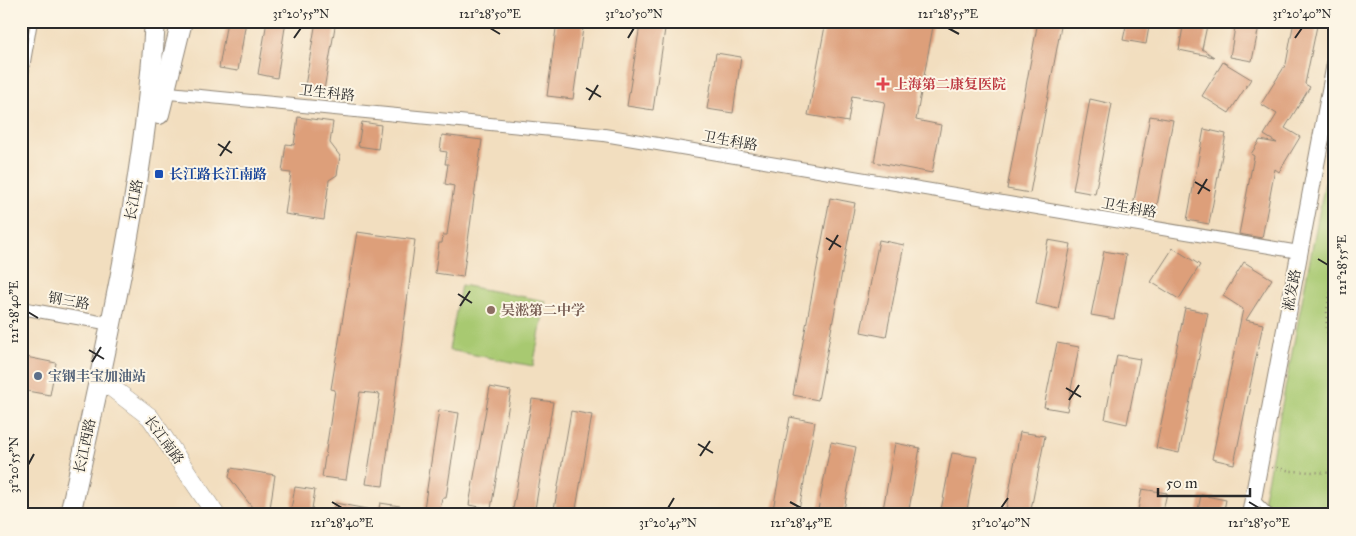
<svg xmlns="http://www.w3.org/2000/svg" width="1356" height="536" viewBox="0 0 1356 536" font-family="'IM FELL Great Primer','Noto Serif SC',serif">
  <rect width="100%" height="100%" fill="#fcf5e5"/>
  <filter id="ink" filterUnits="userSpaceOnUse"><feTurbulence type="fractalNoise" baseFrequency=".02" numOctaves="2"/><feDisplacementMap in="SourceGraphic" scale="10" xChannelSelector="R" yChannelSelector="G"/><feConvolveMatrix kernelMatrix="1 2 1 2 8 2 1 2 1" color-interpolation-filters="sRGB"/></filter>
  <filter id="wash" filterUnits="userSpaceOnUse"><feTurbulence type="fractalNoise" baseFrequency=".0096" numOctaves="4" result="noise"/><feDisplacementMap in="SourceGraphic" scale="20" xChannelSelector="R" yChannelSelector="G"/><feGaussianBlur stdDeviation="1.12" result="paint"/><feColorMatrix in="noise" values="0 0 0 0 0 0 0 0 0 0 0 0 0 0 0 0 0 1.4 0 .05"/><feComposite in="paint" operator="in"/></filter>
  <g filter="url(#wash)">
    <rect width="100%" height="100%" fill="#f2debf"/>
    <!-- green -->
    <g fill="#a8c971" stroke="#6a7a4e">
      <polygon points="1335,130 1335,515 1315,515 1315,509 1263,503"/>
      <polygon points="461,285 546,301 533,366 449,350"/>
    </g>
    <g id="blocks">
      <!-- building -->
      <g fill="#dd9f7a">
        <polygon points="227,21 246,21 238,71 219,68"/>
        <polygon points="267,21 286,21 277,78 258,74"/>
        <polygon points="316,21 336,21 324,90 305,86"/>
        <polygon points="557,21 584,21 573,99 547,96"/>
        <polygon points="826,21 868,21 903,27 904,21 934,21 916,120 941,125 932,173 874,162 885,102 852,96 848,122 808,115"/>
        <polygon points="1038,21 1062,21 1030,193 1007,189"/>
        <polygon points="1127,21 1150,21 1146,44 1123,40"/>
        <polygon points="1184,21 1208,21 1202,49 1214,57 1179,50"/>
        <polygon points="1236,21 1260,21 1252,61 1230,57"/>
        <polygon points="1294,21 1318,21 1305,84 1310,87 1285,128 1300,137 1279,172 1275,169 1262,238 1239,234 1254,156 1251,154 1260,140 1277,143 1264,135 1277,114 1261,104 1286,64"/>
        <polygon points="640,25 665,29 653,110 627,106"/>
        <polygon points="716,53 741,57 733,113 707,109"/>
        <polygon points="1223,62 1251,79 1229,113 1202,96"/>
        <polygon points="1090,99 1112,104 1095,194 1073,190"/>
        <polygon points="1150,116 1173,120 1156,211 1133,206"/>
        <polygon points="298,117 333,122 330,143 340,156 337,175 329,180 324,220 285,214 291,173 282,172 286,144 294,145"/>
        <polygon points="362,122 381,125 378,149 358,146"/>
        <polygon points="1204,129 1226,134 1209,224 1187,220"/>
        <polygon points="442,135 482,140 463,277 435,273 439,243 442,243 443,235 447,235 454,186 445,184 448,164 445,164 447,152 440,151"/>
        <polygon points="830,198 855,203 818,400 793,395"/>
        <polygon points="357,232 415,240 383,486 366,484 380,394 360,392 346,480 322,477 335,390 331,389"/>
        <polygon points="879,240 904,245 886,337 861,332"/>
        <polygon points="1048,240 1071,244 1058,309 1036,304"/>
        <polygon points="1173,248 1200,265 1179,299 1151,282"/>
        <polygon points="1104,251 1126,255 1114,319 1091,315"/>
        <polygon points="1244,262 1272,279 1246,320 1263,324 1234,464 1212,459 1243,309 1223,296"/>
        <polygon points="1185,308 1208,313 1179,453 1156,448"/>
        <polygon points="1057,343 1079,347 1067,411 1044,407"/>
        <polygon points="1117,355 1140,359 1127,424 1105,419"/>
        <polygon points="21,356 56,363 50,395 21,390"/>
        <polygon points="490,387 511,391 491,509 469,505"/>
        <polygon points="532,399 553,402 534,515 512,515"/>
        <polygon points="439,410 459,413 446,498 442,498 439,515 423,515"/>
        <polygon points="571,411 592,415 575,515 553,515"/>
        <polygon points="790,417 815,422 798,515 772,515"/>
        <polygon points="1020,432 1045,436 1030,515 1005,515"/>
        <polygon points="831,442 856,447 843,515 817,515"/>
        <polygon points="895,443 920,448 908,515 882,515"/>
        <polygon points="952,453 977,457 966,515 940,515"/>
        <polygon points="231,468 275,475 269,515 258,515 229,477"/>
        <polygon points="295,487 315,490 311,515 290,515"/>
        <polygon points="1142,489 1167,493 1162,515 1137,515"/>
        <polygon points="1201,495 1226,500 1223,515 1197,515"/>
        <polygon points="335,503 372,510 372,515 332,515"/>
        <polygon points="380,503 400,506 398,515 378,515"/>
      </g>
    </g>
  </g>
  <g filter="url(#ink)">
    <use href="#blocks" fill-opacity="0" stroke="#8e8475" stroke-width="1"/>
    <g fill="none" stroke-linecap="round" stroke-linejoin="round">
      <!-- service casing -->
      <g stroke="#8e8475" stroke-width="8">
        <g id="service">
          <polyline points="21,97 34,21"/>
          <polyline points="1255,498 1272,515"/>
        </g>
      </g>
      <!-- minor casing -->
      <g stroke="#8e8475" stroke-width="14">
        <g id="minor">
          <polyline points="159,92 604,135 1299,252"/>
          <polyline points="21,308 111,324"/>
        </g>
      </g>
      <!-- tertiary casing -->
      <g stroke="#8e8475" stroke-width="18">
        <polyline id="tertiary" points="1250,515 1335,64"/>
      </g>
      <!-- secondary casing -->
      <g stroke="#8e8475" stroke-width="19">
        <polyline id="secondary" points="99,378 150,417 216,515"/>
      </g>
      <!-- primary casing -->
      <g stroke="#8e8475" stroke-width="22">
        <g id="primary">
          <polyline points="159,114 182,21"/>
          <path d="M70 515C105 352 145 188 155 21"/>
        </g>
      </g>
      <!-- path -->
      <g stroke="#8e8475" stroke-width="2.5" stroke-dasharray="1 4" stroke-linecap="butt">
        <path d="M1335 278C1322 314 1326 335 1335 372"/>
        <polyline points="1272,467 1291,471 1335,473"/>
      </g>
      <!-- service -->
      <use href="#service" stroke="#fff" stroke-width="6"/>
      <!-- minor -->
      <use href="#minor" stroke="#fff" stroke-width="12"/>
      <!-- tertiary -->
      <use href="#tertiary" stroke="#fff" stroke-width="16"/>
      <!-- secondary -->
      <use href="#secondary" stroke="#fff" stroke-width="18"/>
      <!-- primary -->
      <use href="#primary" stroke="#fff" stroke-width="20"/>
    </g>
  </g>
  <!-- ticks -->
  <path fill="none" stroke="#2b2b2b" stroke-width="2" d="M490 28 500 34M948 28 959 34M294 38 301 28M628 38 634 28M1295 38 1302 28M586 88 601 97M589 100 598 85M218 144 232 153M220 156 230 141M1195 182 1210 191M1198 194 1207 179M826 238 841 247M829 250 838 235M1318 259 1328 265M458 294 472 303M460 306 470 291M28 312 38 318M89 350 104 359M92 362 101 347M1066 388 1081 397M1069 400 1079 385M698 444 713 453M700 456 710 441M28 465 34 454M332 502 342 508M790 502 801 508M1249 502 1259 508M668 508 674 498M1001 508 1008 498"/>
  <!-- markers -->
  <path fill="#e0444e" stroke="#fcf5e5" stroke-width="2" d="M880.5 76.5h5v5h5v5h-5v5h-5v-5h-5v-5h5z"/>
  <rect fill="#1a4fb4" stroke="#fcf5e5" stroke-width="2" x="154" y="169" width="10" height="10" rx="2.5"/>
  <circle fill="#8d6e63" stroke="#fcf5e5" stroke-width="2" cx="491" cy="310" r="5"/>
  <circle fill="#5c6f8a" stroke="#fcf5e5" stroke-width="2" cx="38" cy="376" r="5"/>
  <g text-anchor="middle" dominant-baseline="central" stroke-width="4" stroke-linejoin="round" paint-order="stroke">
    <!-- health labels -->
    <g font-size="14" font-weight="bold" fill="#be3a42" stroke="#fcf5e5" text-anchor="start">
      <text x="894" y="84">上海第二康复医院</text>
    </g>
    <!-- street labels -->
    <g font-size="14" fill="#2b2b2b" stroke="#fcf5e5">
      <text transform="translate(327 93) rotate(6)">卫生科路</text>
      <text transform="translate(730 141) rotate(10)">卫生科路</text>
      <text transform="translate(134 200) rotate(-79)">长江路</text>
      <text transform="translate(1129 208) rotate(10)">卫生科路</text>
      <text transform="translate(1292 290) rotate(-79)">淞发路</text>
      <text transform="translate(69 301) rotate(10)">钢三路</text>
      <text transform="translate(164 440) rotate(54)">长江南路</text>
      <text transform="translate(85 446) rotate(-78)">长江西路</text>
    </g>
    <!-- transit labels -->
    <g font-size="14" font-weight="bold" fill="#164399" stroke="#fcf5e5" text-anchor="start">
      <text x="169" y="174">长江路长江南路</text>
    </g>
    <!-- education labels -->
    <g font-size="14" font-weight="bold" fill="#785e54" stroke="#fcf5e5" text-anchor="start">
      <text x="501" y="310">吴淞第二中学</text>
    </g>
    <!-- service labels -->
    <g font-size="14" font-weight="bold" fill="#4e5e75" stroke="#fcf5e5" text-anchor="start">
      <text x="48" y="376">宝钢丰宝加油站</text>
    </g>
  </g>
  <!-- margin -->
  <rect width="1356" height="536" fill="none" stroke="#fcf5e5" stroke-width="55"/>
  <!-- scale -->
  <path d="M1158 488v8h92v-8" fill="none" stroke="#2b2b2b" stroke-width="2.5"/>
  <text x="1166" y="488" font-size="15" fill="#2b2b2b" stroke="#fcf5e5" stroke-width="4" paint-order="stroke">50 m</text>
  <rect x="28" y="28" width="1300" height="480" fill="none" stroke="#2b2b2b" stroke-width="2"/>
  <g font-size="12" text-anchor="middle" fill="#2b2b2b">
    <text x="301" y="18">31°20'55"N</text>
    <text x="490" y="18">121°28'50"E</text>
    <text x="634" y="18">31°20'50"N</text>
    <text x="948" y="18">121°28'55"E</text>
    <text x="1302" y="18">31°20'40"N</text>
    <text transform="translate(1342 265) rotate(-90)" y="4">121°28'55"E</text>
    <text transform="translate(14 312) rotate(-90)" y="4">121°28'40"E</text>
    <text transform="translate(14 465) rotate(-90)" y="4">31°20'55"N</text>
    <text x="342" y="527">121°28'40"E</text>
    <text x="668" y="527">31°20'45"N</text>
    <text x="801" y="527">121°28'45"E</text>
    <text x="1001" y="527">31°20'40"N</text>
    <text x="1259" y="527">121°28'50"E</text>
  </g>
</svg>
